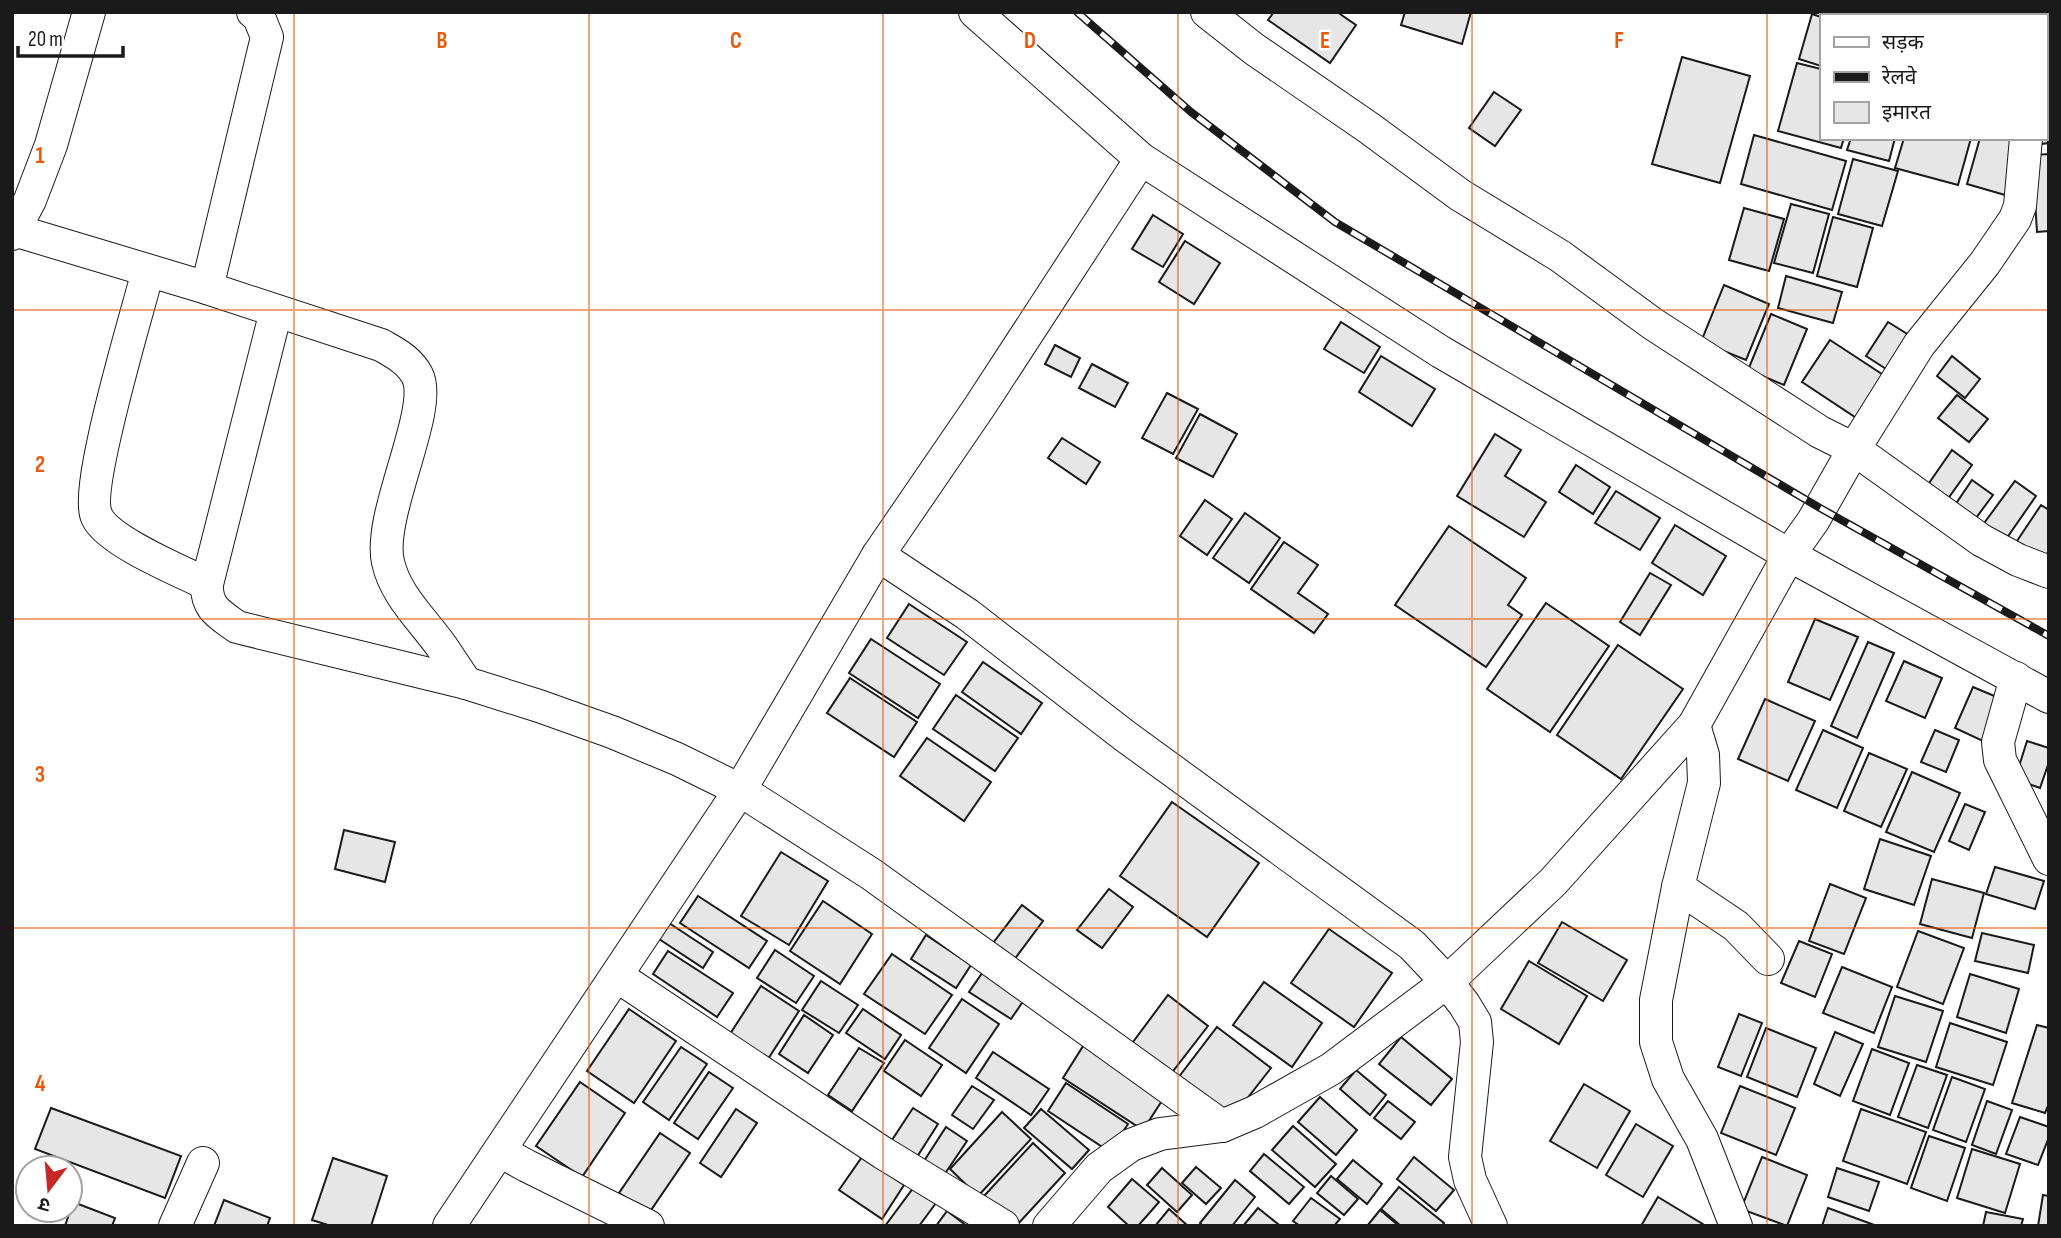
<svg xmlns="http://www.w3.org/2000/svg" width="2061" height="1238" viewBox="0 0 2061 1238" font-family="'Sofia Sans Condensed','Noto Sans Devanagari',sans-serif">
  <rect width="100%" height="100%" fill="#fff"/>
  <!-- building -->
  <g fill="#e6e6e6" stroke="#1a1a1a" stroke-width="2">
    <polygon points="1274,12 1337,12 1356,25 1330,63 1268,20"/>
    <polygon points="1405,12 1471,12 1462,44 1401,25"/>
    <polygon points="1869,12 1923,12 1922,16 1868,16"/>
    <polygon points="1929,12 1968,12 1967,16 1928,16"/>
    <polygon points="1812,14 1821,17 1821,66 1799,59"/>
    <polygon points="1682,57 1750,76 1720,183 1652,164"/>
    <polygon points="1797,63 1821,69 1821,138 1844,138 1841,148 1778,131"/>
    <polygon points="2049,72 2049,143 2031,145 2030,138 2045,138 2045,73"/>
    <polygon points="1494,92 1521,110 1495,146 1469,128"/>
    <polygon points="1754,135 1846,161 1832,210 1741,184"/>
    <polygon points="1851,138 1895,138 1889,161 1847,150"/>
    <polygon points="1904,138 1971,138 1958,185 1895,168"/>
    <polygon points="1980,138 2020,138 2005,195 1967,184"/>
    <polygon points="2049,154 2049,231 2037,232 2032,155"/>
    <polygon points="1853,159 1898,171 1882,226 1838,214"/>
    <polygon points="1791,204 1829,214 1813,273 1774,263"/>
    <polygon points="1744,208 1784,219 1769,271 1729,260"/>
    <polygon points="1153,215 1183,234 1163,267 1132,249"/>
    <polygon points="1833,217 1873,228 1857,287 1817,276"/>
    <polygon points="1185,241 1220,263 1194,304 1159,282"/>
    <polygon points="1786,276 1842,292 1833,323 1778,308"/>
    <polygon points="1724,285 1769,304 1746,360 1701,342"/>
    <polygon points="1771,314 1807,329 1784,385 1748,370"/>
    <polygon points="1341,322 1380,347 1364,373 1324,349"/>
    <polygon points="1888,322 1909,335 1886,369 1866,356"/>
    <polygon points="1830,340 1888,378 1861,421 1802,382"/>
    <polygon points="1055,345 1080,358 1071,377 1045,364"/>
    <polygon points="1381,356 1435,389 1412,426 1359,392"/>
    <polygon points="1952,356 1980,379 1965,398 1937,376"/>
    <polygon points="1092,364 1128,383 1115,407 1079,388"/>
    <polygon points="1167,393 1198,409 1173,454 1142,438"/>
    <polygon points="1957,395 1988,419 1969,442 1938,418"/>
    <polygon points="1200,414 1237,434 1213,477 1176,458"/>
    <polygon points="1495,434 1521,450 1505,476 1546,502 1524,537 1457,496"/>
    <polygon points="1062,438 1100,462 1086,484 1048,458"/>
    <polygon points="1952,450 1972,465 1947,500 1927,486"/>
    <polygon points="1576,465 1610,487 1593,514 1559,492"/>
    <polygon points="1972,480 1993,495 1973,522 1953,508"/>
    <polygon points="2015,481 2036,496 2004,542 1982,526"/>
    <polygon points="1616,491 1660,518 1640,550 1595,523"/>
    <polygon points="1205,500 1232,519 1207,555 1180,536"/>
    <polygon points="2041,505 2049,510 2049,551 2039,565 2013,547"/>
    <polygon points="1245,513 1280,538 1249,583 1213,558"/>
    <polygon points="1675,525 1726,556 1703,595 1652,563"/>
    <polygon points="1449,526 1526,578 1508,605 1522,615 1486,667 1395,605"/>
    <polygon points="1284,542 1318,565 1298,593 1328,614 1314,633 1251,589"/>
    <polygon points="1650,573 1671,585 1640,635 1620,622"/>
    <polygon points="1546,603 1609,646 1550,732 1487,689"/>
    <polygon points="909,604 967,642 944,675 887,638"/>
    <polygon points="1815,619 1858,637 1830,700 1788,682"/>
    <polygon points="871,639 940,684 918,718 849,673"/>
    <polygon points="1868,642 1894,653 1857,738 1831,726"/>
    <polygon points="1618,645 1683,689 1621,779 1557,735"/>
    <polygon points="1904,661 1942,678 1925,718 1886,701"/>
    <polygon points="983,662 1042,703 1021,734 962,692"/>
    <polygon points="850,678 917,722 894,757 827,713"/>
    <polygon points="1973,687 2004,700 1985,742 1955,728"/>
    <polygon points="956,695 1018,738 995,771 933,729"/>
    <polygon points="1765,699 1815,721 1788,781 1738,759"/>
    <polygon points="1823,730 1863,748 1837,808 1796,790"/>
    <polygon points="1935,730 1959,740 1946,772 1921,762"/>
    <polygon points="927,738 991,782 964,821 900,776"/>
    <polygon points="2027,741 2049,748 2049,762 2040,788 2015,779"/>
    <polygon points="1869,753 1907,769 1881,827 1844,811"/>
    <polygon points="1912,772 1960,793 1934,852 1886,832"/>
    <polygon points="1172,802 1259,863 1207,937 1120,876"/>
    <polygon points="1965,804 1985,812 1969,850 1949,841"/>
    <polygon points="344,830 395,842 385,882 335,869"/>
    <polygon points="1880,839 1931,856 1914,905 1864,889"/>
    <polygon points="781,852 828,881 789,945 741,916"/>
    <polygon points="1995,867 2044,881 2035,909 1986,894"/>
    <polygon points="1932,879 1984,893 1972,938 1920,924"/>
    <polygon points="1830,884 1866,898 1844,954 1809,941"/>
    <polygon points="1109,889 1133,907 1102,948 1077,930"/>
    <polygon points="698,896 767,941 749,968 680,923"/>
    <polygon points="823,901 872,934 840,984 790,951"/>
    <polygon points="1022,905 1043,921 1011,964 990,947"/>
    <polygon points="666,921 713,952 703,968 656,937"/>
    <polygon points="1562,922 1627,960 1603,1001 1538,963"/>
    <polygon points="1329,929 1392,973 1354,1027 1291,983"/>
    <polygon points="1918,931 1964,948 1943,1004 1897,987"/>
    <polygon points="1982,933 2034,945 2028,973 1975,961"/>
    <polygon points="926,935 971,965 956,988 911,959"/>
    <polygon points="1799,941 1832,954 1815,997 1781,983"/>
    <polygon points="775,950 814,976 796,1003 757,978"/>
    <polygon points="668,951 733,993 717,1017 653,974"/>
    <polygon points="892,954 952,995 925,1034 864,994"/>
    <polygon points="1529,961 1587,996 1559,1044 1501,1009"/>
    <polygon points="1842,967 1892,987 1874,1033 1823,1013"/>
    <polygon points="985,969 1026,997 1011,1019 969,992"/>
    <polygon points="1970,974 2019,989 2006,1033 1957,1017"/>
    <polygon points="821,981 858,1005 839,1033 802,1010"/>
    <polygon points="1264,982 1322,1023 1292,1067 1233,1025"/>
    <polygon points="761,986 799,1011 768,1059 730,1034"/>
    <polygon points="1168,995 1208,1026 1170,1075 1130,1046"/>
    <polygon points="1895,996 1943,1011 1926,1062 1878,1047"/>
    <polygon points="962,999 999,1024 966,1073 929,1048"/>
    <polygon points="629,1009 676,1041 634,1103 587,1071"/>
    <polygon points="863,1009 901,1035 885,1059 846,1033"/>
    <polygon points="1739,1014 1762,1023 1741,1076 1718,1067"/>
    <polygon points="804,1015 833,1035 808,1073 779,1054"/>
    <polygon points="1950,1023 2007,1042 1993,1085 1936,1067"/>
    <polygon points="2037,1025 2049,1028 2049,1103 2045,1113 2012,1103"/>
    <polygon points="1217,1027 1271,1068 1231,1119 1178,1078"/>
    <polygon points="1766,1028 1816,1048 1797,1097 1747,1077"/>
    <polygon points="1835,1032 1863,1044 1840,1096 1814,1084"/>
    <polygon points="1401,1037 1452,1079 1431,1105 1379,1064"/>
    <polygon points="905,1040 942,1065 921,1096 884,1071"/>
    <polygon points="1085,1043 1165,1096 1143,1130 1063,1078"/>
    <polygon points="681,1047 707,1064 669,1120 643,1102"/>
    <polygon points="859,1048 884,1063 852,1111 828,1095"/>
    <polygon points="1872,1049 1909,1063 1890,1115 1853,1101"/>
    <polygon points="993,1052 1049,1089 1031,1115 976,1078"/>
    <polygon points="1917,1065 1947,1075 1928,1128 1898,1117"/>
    <polygon points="1356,1070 1386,1095 1370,1115 1340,1089"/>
    <polygon points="709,1072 733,1088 698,1139 674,1123"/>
    <polygon points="1952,1077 1985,1089 1966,1142 1933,1130"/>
    <polygon points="580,1082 625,1113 582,1177 536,1146"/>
    <polygon points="1066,1083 1128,1124 1110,1152 1048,1111"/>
    <polygon points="1584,1084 1630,1111 1597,1168 1550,1141"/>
    <polygon points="972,1086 994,1100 973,1129 952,1115"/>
    <polygon points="1740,1086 1795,1108 1776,1155 1721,1133"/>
    <polygon points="1320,1097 1357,1130 1336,1155 1298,1122"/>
    <polygon points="1388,1101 1415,1122 1401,1139 1374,1118"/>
    <polygon points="1987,1101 2012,1110 1996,1154 1972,1145"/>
    <polygon points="51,1108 181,1156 165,1198 35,1149"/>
    <polygon points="913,1108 938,1124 915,1160 890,1143"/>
    <polygon points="736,1109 757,1123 721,1177 700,1163"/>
    <polygon points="1041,1109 1089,1150 1072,1169 1024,1128"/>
    <polygon points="1861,1109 1926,1132 1907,1184 1843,1161"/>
    <polygon points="1002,1112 1031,1139 978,1196 950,1169"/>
    <polygon points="2020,1117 2049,1127 2049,1137 2038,1165 2006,1154"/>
    <polygon points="1636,1124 1673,1146 1643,1197 1606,1175"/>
    <polygon points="1293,1126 1336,1164 1315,1187 1272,1150"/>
    <polygon points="946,1127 967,1141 944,1175 924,1161"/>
    <polygon points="660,1133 690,1153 649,1213 619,1193"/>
    <polygon points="1929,1136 1965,1148 1947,1201 1911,1188"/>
    <polygon points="1033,1143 1065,1173 1016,1226 984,1196"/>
    <polygon points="1972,1149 2020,1164 2005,1213 1957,1198"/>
    <polygon points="1264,1154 1304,1187 1289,1204 1250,1171"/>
    <polygon points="862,1157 904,1185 882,1219 839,1190"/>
    <polygon points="1414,1157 1454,1190 1436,1211 1397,1179"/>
    <polygon points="1762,1157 1807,1175 1787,1226 1741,1209"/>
    <polygon points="333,1158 387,1176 371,1226 331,1226 312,1220"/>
    <polygon points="1353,1160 1382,1184 1367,1204 1337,1179"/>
    <polygon points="1196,1167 1221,1188 1206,1204 1182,1183"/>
    <polygon points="1162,1168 1192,1195 1177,1212 1147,1185"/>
    <polygon points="1837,1168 1879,1182 1869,1211 1828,1197"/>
    <polygon points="1331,1176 1358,1199 1344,1215 1317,1193"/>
    <polygon points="1132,1179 1159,1202 1138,1226 1129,1226 1108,1207"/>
    <polygon points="1235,1180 1255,1197 1232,1226 1203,1226 1200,1223"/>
    <polygon points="914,1187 936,1203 919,1226 885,1226"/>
    <polygon points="1399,1187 1444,1223 1442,1226 1401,1226 1381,1209"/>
    <polygon points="2043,1195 2049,1196 2049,1226 2038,1226"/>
    <polygon points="1658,1197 1706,1226 1641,1226"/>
    <polygon points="1311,1198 1340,1219 1334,1226 1300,1226 1293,1221"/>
    <polygon points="224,1200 270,1218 267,1226 214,1226"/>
    <polygon points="73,1202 115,1218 112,1226 65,1226"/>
    <polygon points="1258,1208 1278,1224 1277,1226 1243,1226"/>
    <polygon points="1828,1208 1877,1226 1822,1226"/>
    <polygon points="1169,1209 1188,1226 1155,1226"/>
    <polygon points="1380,1210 1399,1226 1367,1226"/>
    <polygon points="947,1211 967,1226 936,1226"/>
    <polygon points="1986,1212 2023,1219 2021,1226 1983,1226"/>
  </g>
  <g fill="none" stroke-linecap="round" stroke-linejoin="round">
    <!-- minor casing -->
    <g stroke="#1a1a1a" stroke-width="34">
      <g id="minor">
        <polyline points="975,12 1141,159 1441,352 1789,555 2049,697"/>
        <polyline points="1207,12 1254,49 1369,128 1460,195 1560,256 1653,324 1820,432 1854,449 1981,540 2018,560 2049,572"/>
        <polyline points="2013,12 2014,16"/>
        <path d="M14 230 207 288 381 345C395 353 409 360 417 375 435 408 377 515 388 562 395 595 423 620 442 647 450 659 458 671 466 683"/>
        <polyline points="12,234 30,200 51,145 89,12"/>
        <path d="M148 271C138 311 83 489 97 517 109 542 181 571 207 584"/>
        <polyline points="207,288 267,37 259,17 253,12"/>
        <path d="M276 311 207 584C206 608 219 614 237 627L466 683 539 706 612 732 677 759 740 790 871 874 1222 1126"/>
        <polyline points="878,555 967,614 1125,736 1412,945 1447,982 1464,1004 1475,1022 1477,1042 1465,1157 1470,1180 1491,1226"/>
        <polyline points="2016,678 1998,742 2000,760 2049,859"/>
        <polyline points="1694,725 1703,755 1704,783 1678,887 1656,1000 1656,1042 1668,1079 1702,1139 1736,1226"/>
        <polyline points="1678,887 1736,926 1768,959"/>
        <polyline points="617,976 883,1153 1003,1226"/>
        <polyline points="500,1151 527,1166 648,1226"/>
        <polyline points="175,1226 203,1163"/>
        <polyline points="449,1226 740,790 878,555 980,406 1141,159"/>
        <polyline points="1049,1226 1099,1168 1131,1145 1160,1134 1222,1126 1255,1112 1331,1069 1447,982 1553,882 1694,725 1789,555 1813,521 1854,449 1919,345 1985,263 2015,219 2020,206 2026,138"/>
      </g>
    </g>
    <!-- minor -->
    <use href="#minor" stroke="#fff" stroke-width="32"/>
    <!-- rail casing -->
    <g stroke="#1a1a1a" stroke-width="8">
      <polyline id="rail" points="1077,12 1191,112 1335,222 1820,508 2049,636"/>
    </g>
    <!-- rail -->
    <use href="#rail" stroke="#fff" stroke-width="5" stroke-dasharray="16" stroke-linecap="butt"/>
  </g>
  <!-- grid -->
  <path fill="none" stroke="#e8590c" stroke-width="2" stroke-opacity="0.55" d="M294 12V1226M589 12V1226M883 12V1226M1178 12V1226M1472 12V1226M1767 12V1226M12 310H2049M12 619H2049M12 928H2049"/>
  <g font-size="23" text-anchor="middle" font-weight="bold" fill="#e8590c" stroke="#fff" stroke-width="5" stroke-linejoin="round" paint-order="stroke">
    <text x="442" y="48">B</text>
    <text x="736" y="48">C</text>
    <text x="1030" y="48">D</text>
    <text x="1325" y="48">E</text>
    <text x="1619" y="48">F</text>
    <text x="40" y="163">1</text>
    <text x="40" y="472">2</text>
    <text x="40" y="782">3</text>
    <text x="40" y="1091">4</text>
  </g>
  <!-- border -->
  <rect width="2061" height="1238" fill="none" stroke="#1a1a1a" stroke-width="28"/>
  <!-- legend -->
  <rect x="1820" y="14" width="228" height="126" fill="#ffffff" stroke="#a3a3a3" stroke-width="2"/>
  <rect x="1834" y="37" width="35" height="10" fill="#ffffff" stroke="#a3a3a3" stroke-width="2"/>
  <text x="1882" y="49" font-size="21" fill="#1a1a1a">सड़क</text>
  <rect x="1834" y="72" width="35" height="10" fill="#1a1a1a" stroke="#a3a3a3" stroke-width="2"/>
  <text x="1882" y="84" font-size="21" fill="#1a1a1a">रेलवे</text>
  <rect x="1834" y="102" width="35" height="21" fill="#e6e6e6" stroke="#a3a3a3" stroke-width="2"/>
  <text x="1882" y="119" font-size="21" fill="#1a1a1a">इमारत</text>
  <!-- north arrow -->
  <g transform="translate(49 1189) rotate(196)"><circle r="33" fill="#ffffff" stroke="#a3a3a3" stroke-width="2"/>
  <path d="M0-5L12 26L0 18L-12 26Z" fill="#c62828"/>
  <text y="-10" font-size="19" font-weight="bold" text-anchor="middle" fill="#1a1a1a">उ</text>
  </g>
  <!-- scale -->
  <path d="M18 46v10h105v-10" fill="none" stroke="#1a1a1a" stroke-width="3.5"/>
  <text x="28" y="46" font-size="21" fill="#1a1a1a" stroke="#ffffff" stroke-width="5" paint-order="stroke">20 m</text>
</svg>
